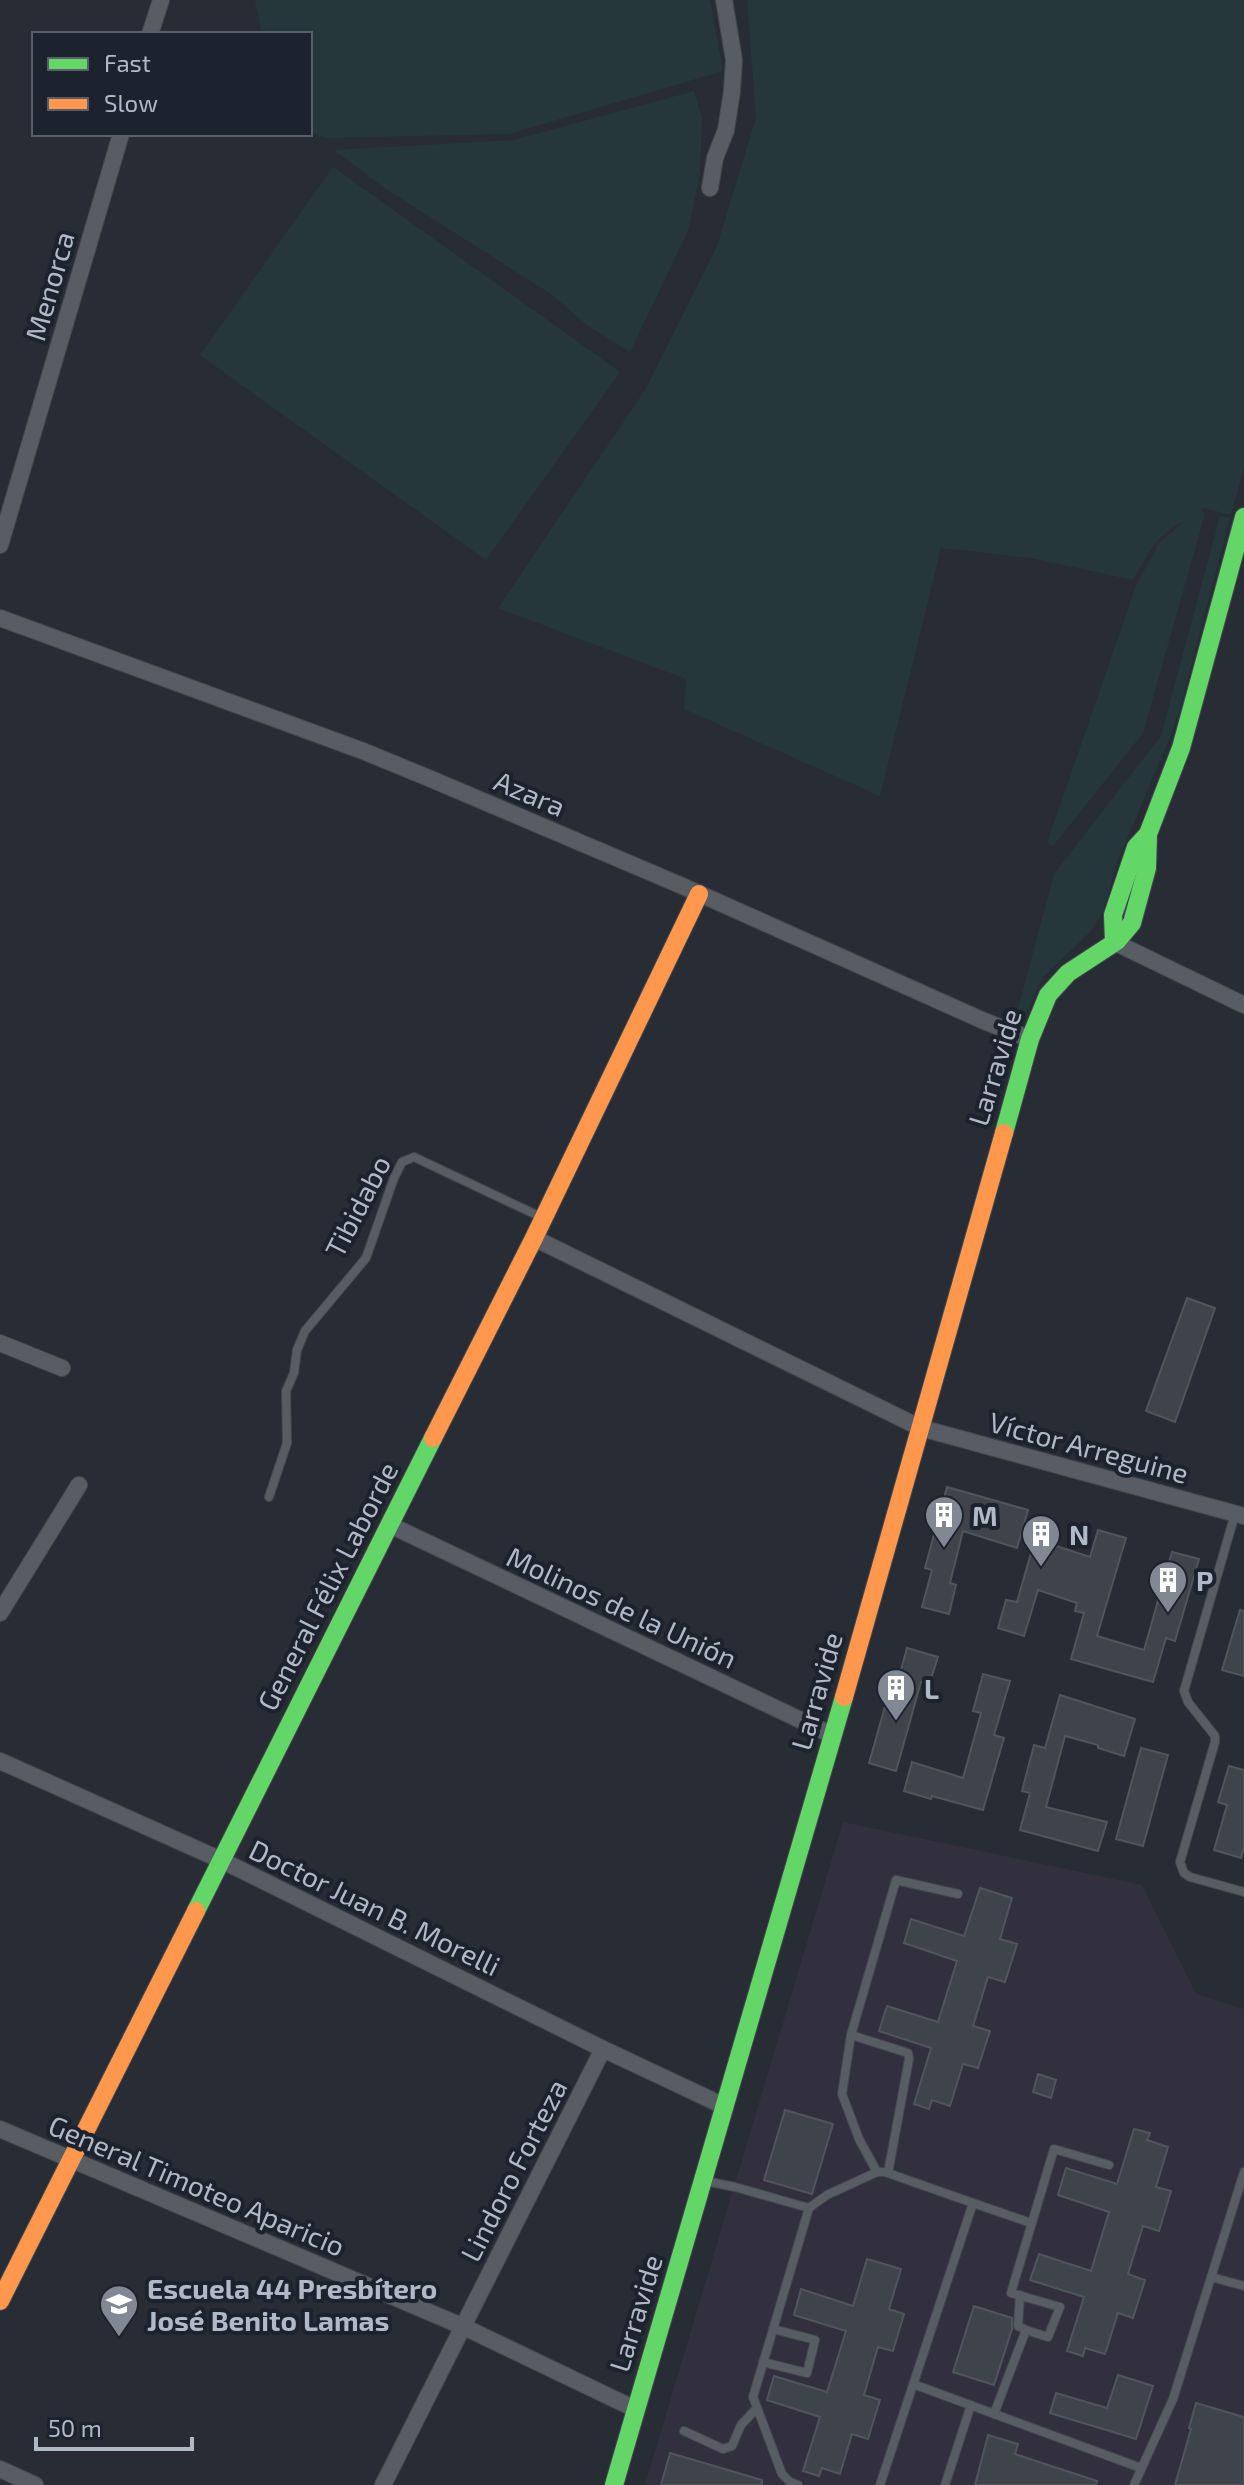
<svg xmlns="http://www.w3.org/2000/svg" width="1244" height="2485" viewBox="0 0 1244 2485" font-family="'Exo 2',sans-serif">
  <rect width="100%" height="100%" fill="#282d35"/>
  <!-- medical -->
  <polygon fill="#32303e" points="843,1822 1142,1885 1196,1994 1244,2009 1244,2485 645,2485"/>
  <!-- green -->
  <g fill="#25373a">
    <polygon points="255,0 710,0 723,71 509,134 324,138 310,131 310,34 262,34"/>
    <path d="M747 0H1244V467L1231 515 1204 508 1201 510 1205 514 1143 733 1053 846 1049 845 1048 840 1136 586 1158 544 1184 521C1154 537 1150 552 1133 580L1031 558 941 548 880 796 684 709 686 679 498 608 645 390 717 246 756 118Z"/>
    <polygon points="694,91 702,118 700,174 688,231 630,352 588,326 551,294 386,189 334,150 514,140"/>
    <polygon points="333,167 620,372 486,560 200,355"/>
    <polygon points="1220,516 1230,518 1180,708 1171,735 1117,862 1103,912 1089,933 1043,977 1028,1009 1021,1016 1017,1014 1019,1005 1054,874 1161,736"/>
  </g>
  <!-- building -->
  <g fill="#3f444a" stroke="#50555d" stroke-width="2">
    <polygon points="1187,1298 1215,1308 1175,1422 1146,1411"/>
    <polygon points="947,1487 1028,1510 1017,1548 963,1531 950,1583 956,1585 949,1614 922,1607 932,1570 925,1568"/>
    <polygon points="1098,1530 1126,1538 1097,1636 1144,1650 1172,1552 1199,1559 1175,1641 1166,1638 1153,1682 1071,1659 1084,1613 1075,1611 1077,1603 1038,1590 1024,1636 998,1628 1006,1600 1017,1602 1035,1539 1090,1557"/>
    <polygon points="1240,1610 1244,1611 1244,1676 1222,1670"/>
    <polygon points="907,1648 938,1657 929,1685 921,1682 896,1771 869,1763 892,1682 897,1684"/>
    <polygon points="983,1674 1010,1681 994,1735 1004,1738 983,1810 932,1796 931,1799 904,1791 912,1762 963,1778 981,1713 973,1711"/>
    <polygon points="1060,1695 1135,1719 1124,1756 1098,1748 1098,1745 1065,1736 1046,1807 1107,1822 1098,1851 1020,1830 1030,1793 1022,1791 1034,1745 1045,1748"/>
    <polygon points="1141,1748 1168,1755 1143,1846 1116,1839"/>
    <polygon points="1229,1766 1244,1770 1244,1847 1241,1858 1214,1850 1227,1805 1218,1802"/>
    <polygon points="980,1888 1012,1898 1000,1939 1017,1944 1005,1982 988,1977 973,2026 990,2031 978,2068 963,2064 950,2106 932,2100 929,2109 914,2104 931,2048 879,2031 887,2006 938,2022 957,1961 904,1943 911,1919 964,1936"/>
    <polygon points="1038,2074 1056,2080 1051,2098 1033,2092"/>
    <polygon points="785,2110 833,2124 812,2194 764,2180"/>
    <polygon points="1134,2129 1150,2133 1147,2140 1168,2147 1156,2187 1171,2191 1159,2231 1143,2226 1128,2274 1145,2280 1133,2318 1118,2313 1105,2354 1085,2348 1083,2356 1067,2351 1084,2297 1030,2280 1039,2254 1091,2271 1109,2212 1058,2195 1066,2168 1117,2184"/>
    <polygon points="867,2259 901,2269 889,2309 904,2314 893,2351 878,2347 864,2395 880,2400 868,2439 852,2434 840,2474 822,2468 819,2476 803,2471 820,2417 767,2400 774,2376 827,2392 846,2331 794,2315 801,2289 853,2306"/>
    <polygon points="974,2306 1012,2318 1012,2329 994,2385 953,2372"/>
    <polygon points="1118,2375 1153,2386 1136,2439 1050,2413 1056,2393 1107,2408"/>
    <polygon points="1196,2403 1244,2417 1244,2485 1175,2485 1191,2429 1189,2428"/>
    <polygon points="988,2435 1018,2444 1015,2454 1097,2481 1096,2485 975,2485"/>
    <polygon points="670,2453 762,2480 762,2485 661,2485"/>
  </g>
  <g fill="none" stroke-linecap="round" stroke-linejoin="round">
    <!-- lane casing -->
    <g stroke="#44484e" stroke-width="10">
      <g id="lane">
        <polyline points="269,1497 287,1443 286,1391 294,1373 297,1350 305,1331 366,1258 394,1178 402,1162 414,1157 541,1217"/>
        <polyline points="1235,1514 1184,1691 1188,1702 1215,1736 1215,1742 1180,1862 1184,1873 1190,1877 1244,1892"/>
        <polyline points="851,2035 908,2053 909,2059 888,2173"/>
        <polyline points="877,2172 859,2139 842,2094 851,2035 896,1880 958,1894"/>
        <polyline points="705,2181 735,2187 809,2208"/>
        <polyline points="973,2203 1031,2223"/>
        <polyline points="1211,2277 1244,2286"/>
        <polyline points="1020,2295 1018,2326 1026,2330"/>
        <polyline points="763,2362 807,2373 815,2340 773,2329"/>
        <polyline points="913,2384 1141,2468"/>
        <polyline points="994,2414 1026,2330 1048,2337 1060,2307 1011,2293 1054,2149 1109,2165"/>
        <polyline points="684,2431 723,2449 732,2446 741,2425 757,2408"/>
        <polyline points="798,2485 790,2482 782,2474 753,2397 809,2208 827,2195 877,2172 885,2172 973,2203 880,2485"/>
        <polyline points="945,2485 971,2405"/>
        <polyline points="1134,2485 1173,2399 1244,2172"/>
      </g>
    </g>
    <!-- street casing -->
    <g stroke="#44484e" stroke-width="18">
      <g id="street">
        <polyline points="150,34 161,0"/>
        <polyline points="710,188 715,158 726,130 732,91 734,60 724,0"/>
        <polyline points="0,545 121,134"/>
        <polyline points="0,618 363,751 431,779 680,885 984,1021 1030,1039"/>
        <polyline points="1114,942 1244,1005"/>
        <polyline points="534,1238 921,1428 1244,1516"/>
        <polyline points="0,1343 62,1368"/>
        <polyline points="390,1525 832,1735"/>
        <polyline points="0,1613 79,1485"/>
        <polyline points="0,1761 221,1860 603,2049 724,2106"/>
        <polyline points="0,2129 464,2327 635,2409"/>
        <polyline points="0,2469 35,2485"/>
        <polyline points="383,2485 603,2049"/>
      </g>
    </g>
    <!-- fast casing -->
    <g stroke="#44484e" stroke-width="20">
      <g id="fast">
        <polyline points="1114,942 1113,915 1136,847 1148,834 1181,748 1244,517"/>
        <polyline points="1004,1133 1030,1039 1048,995 1068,973 1117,941 1132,923 1147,868 1148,834"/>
        <polyline points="196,1911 433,1438"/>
        <polyline points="614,2485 844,1697"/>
      </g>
    </g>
    <!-- slow casing -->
    <g stroke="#44484e" stroke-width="20">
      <g id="slow">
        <polyline points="433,1438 534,1238 699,894"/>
        <polyline points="844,1697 1004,1133"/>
        <polyline points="0,2301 196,1911"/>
      </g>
    </g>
    <!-- lane -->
    <use href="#lane" stroke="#585c63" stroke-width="8"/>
    <!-- street -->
    <use href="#street" stroke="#585c63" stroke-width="16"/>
    <!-- fast -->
    <use href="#fast" stroke="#63d668" stroke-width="18"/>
    <!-- slow -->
    <use href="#slow" stroke="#ff974d" stroke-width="18"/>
  </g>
  <!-- icons -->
  <defs>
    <g id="building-pin" transform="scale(2)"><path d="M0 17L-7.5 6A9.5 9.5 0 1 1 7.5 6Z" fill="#828893" stroke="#1c232f"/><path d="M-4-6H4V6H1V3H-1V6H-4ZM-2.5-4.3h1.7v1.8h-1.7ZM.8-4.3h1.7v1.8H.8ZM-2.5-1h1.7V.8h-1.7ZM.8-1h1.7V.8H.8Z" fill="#fff"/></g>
    <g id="school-pin" transform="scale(2)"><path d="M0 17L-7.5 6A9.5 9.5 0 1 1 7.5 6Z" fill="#828893" stroke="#1c232f"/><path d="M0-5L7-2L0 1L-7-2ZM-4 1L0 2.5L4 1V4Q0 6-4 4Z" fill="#fff"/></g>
  </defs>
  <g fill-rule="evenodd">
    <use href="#building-pin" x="944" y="1515"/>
    <use href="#building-pin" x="1041" y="1534"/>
    <use href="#building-pin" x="1168" y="1580"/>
    <use href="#building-pin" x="896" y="1688"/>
    <use href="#school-pin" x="119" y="2304"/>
  </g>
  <g text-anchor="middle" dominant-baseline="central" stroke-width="8" stroke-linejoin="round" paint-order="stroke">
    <!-- street labels -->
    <g font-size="28" fill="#b2b9c6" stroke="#1c232f">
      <text transform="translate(49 286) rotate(-74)">Menorca</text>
      <text transform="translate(530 793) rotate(23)">Azara</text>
      <text transform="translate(994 1067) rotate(-73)">Larravide</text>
      <text transform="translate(357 1206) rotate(-63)">Tibidabo</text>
      <text transform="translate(1089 1447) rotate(15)">Víctor Arreguine</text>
      <text transform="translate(327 1586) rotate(-63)">General Félix Laborde</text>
      <text transform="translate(622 1607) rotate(25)">Molinos de la Unión</text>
      <text transform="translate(816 1691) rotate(-74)">Larravide</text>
      <text transform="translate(375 1907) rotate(26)">Doctor Juan B. Morelli</text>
      <text transform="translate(513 2170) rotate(-63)">Lindoro Forteza</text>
      <text transform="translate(197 2185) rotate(23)">General Timoteo Aparicio</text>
      <text transform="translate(635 2313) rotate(-73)">Larravide</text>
    </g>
    <!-- poi labels -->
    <g font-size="28" font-weight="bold" fill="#b2b9c6" stroke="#1c232f" text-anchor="start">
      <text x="972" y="1515">M</text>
      <text x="1069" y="1534">N</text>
      <text x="1196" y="1580">P</text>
      <text x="924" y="1688">L</text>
      <text x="147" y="2288">Escuela 44 Presbítero<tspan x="147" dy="32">José Benito Lamas</tspan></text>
    </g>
  </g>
  <!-- legend -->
  <rect x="32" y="32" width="280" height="104" fill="#1c232f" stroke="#585f6b" stroke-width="2"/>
  <rect x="48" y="58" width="40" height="12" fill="#63d668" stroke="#585f6b" stroke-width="2"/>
  <text x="104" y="72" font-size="24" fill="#b2b9c6">Fast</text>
  <rect x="48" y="98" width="40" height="12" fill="#ff974d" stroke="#585f6b" stroke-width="2"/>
  <text x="104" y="112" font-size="24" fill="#b2b9c6">Slow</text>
  <!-- scale -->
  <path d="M36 2437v12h156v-12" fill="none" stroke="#b2b9c6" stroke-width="4"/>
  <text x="48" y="2437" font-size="24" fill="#b2b9c6" stroke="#1c232f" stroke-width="6" paint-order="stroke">50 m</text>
</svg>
